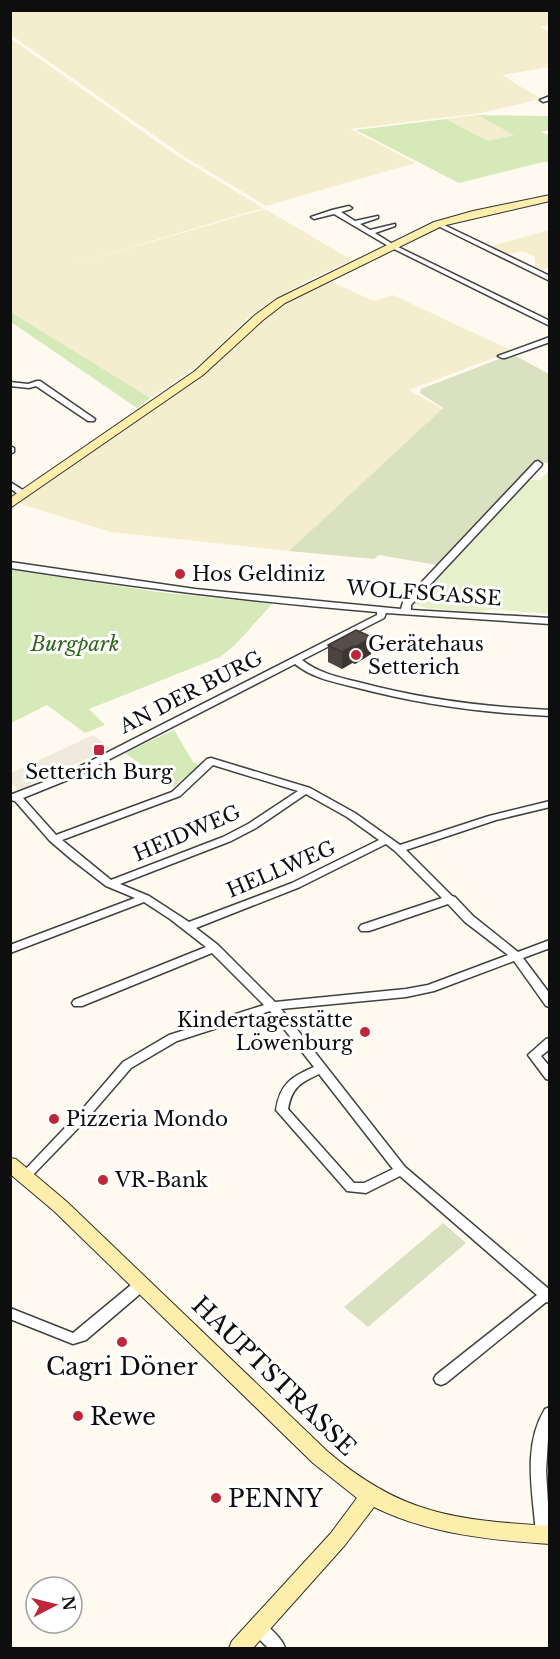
<svg xmlns="http://www.w3.org/2000/svg" width="560" height="1659" viewBox="0 0 560 1659" font-family="'Libre Baskerville',serif">
  <rect width="100%" height="100%" fill="#fffaef"/>
  <!-- farmland -->
  <g fill="#f4eecf">
    <polygon points="11,10 549,11 549,25 540,27 549,31 549,67 502,75 541,99 481,113 351,129 415,163 266,206 186,158 11,35"/>
    <polygon points="10,38 173,153 263,208 65,267 265,209 352,260 303,283 264,306 251,315 203,362 150,398 11,312"/>
    <polygon points="477,115 515,135 488,141 446,119"/>
    <polygon points="549,230 549,267 542,270 535,267 535,257 522,251 506,255 488,247"/>
    <polygon points="327,280 374,301 393,295 512,351 409,390 442,409 289,551 111,532 17,503 213,367 271,310"/>
  </g>
  <!-- green -->
  <g fill="#d6e9b9">
    <polygon points="477,115 549,116 549,130 541,132 549,135 549,162 543,162 459,183 356,130 446,119 488,141 514,135"/>
    <polygon points="10,312 11,312 150,398 137,408 11,322"/>
    <polygon points="11,570 158,592 272,604 235,645 220,657 89,709 105,725 85,733 47,705 11,723"/>
    <polygon points="174,730 193,762 199,765 173,787 125,753"/>
  </g>
  <!-- cemetery -->
  <g fill="#d9e1c0">
    <polygon points="512,354 549,374 549,463 536,462 437,565 379,555 374,559 289,551 443,408 420,393 421,389"/>
    <polygon points="443,1223 466,1243 368,1327 344,1307"/>
  </g>
  <!-- pitch -->
  <polygon fill="#e6f0cb" points="549,471 549,614 492,609 478,612 427,608 411,603 529,480 540,480"/>
  <!-- plaza -->
  <polygon fill="#efe9de" points="93,735 110,748 19,790 11,782 11,773"/>
  <g fill="none" stroke-linecap="round" stroke-linejoin="round">
    <!-- street casing -->
    <g stroke="#414141" stroke-width="3">
      <g id="street">
        <polygon points="550,96 550,100 543,102 540,100"/>
        <polygon points="349,206 352,208 351,209 341,212 355,221 378,216 378,218 360,224 370,230 395,224 395,226 375,233 394,245 550,321 550,326 390,247 334,214 314,219 311,217 332,210"/>
        <polygon points="438,222 550,276 550,281 436,225 436,223"/>
        <polygon points="550,337 550,342 505,358 502,358 498,356"/>
        <polygon points="37,381 40,381 95,419 94,421 88,421 36,386 29,388 10,386 10,382 28,384"/>
        <polygon points="10,446 14,448 14,452 10,454"/>
        <path d="M538 461 542 464 541 466 411 605V610L550 618V624L386 613 384 618 302 660C318 673 338 677 358 682 421 699 484 707 550 710V716C483 713 418 704 354 687 334 682 312 678 295 664L75 777 23 798 56 835 172 792 207 759 211 758 310 788 355 813 400 845 489 816 550 801V807L496 820 406 850 452 896 455 897 473 916 518 952 550 940V948L523 958 550 994V1007L546 1006 514 961 434 991 406 997 281 1009 405 1167 550 1290V1303L546 1302 446 1383 441 1385 436 1383 434 1379 436 1375 537 1295 400 1176 366 1193 347 1191 276 1110C280 1084 291 1077 314 1067L270 1011 177 1041 131 1068 87 1119 30 1178 26 1180 22 1178 20 1175 79 1113 123 1062 169 1035 264 1005 212 953 82 1006H74L72 1003 74 1000 206 947 170 919 144 902 10 953V945L135 898 106 886 71 859 50 841 15 801 10 800V795L67 773 377 615V612C254 602 132 587 10 568V562L195 589 401 609 403 602 535 462ZM213 765 298 791 248 824 223 837 111 880 62 840 180 796ZM306 794 347 817 379 840 292 883 189 922 149 896 120 884 231 841 256 828ZM386 844 395 851 442 898 361 925 359 928 361 931H369L448 904 465 922 508 955 428 985 406 989 275 1002 218 945 196 928 300 887ZM319 1074 393 1169 364 1183H354L288 1109C292 1087 300 1083 319 1074Z"/>
        <polygon points="10,482 26,492 26,496 20,496 10,488"/>
        <polygon points="550,1038 550,1049 541,1056 550,1067 550,1080 546,1079 528,1055 546,1039"/>
        <polygon points="142,1279 147,1280 149,1284 147,1288 86,1340 73,1344 10,1319 10,1308 73,1333 137,1280"/>
        <path d="M550 1407 546 1471 550 1536 548 1538 543 1540 538 1538 536 1534C533 1493 522 1446 545 1409Z"/>
        <path d="M257 1620C267 1624 282 1638 285 1648H268L252 1632 249 1627 252 1622Z"/>
      </g>
    </g>
    <!-- secondary casing -->
    <g stroke="#303030" stroke-width="2">
      <g id="secondary">
        <polygon points="550,195 550,201 442,226 285,303 263,320 203,375 10,508 10,498 195,371 255,315 277,299 434,222 473,211"/>
        <path d="M10 1158 16 1159 66 1201 327 1451C401 1515 456 1520 550 1526V1544C489 1540 429 1534 374 1507L345 1545 253 1648H229L232 1641 331 1533 357 1498 313 1463 54 1211 10 1174Z"/>
      </g>
    </g>
    <!-- street -->
    <use href="#street" fill="#fff" fill-rule="evenodd"/>
    <!-- secondary -->
    <use href="#secondary" fill="#feeeab" fill-rule="evenodd"/>
  </g>
  <!-- wall -->
  <polygon fill="#4b4340" points="356,630 371,654 355,664 352,663 342,669 328,662 328,645"/>
  <!-- shaded-wall -->
  <g fill="#3d3734">
    <polygon points="372,637 371,654 355,664 355,647"/>
    <polygon points="353,646 352,663 342,669 342,652"/>
  </g>
  <!-- building -->
  <polygon fill="#574e4a" stroke="#3d3734" stroke-width="1.5" points="356,630 372,637 355,647 353,646 342,652 328,645"/>
  <!-- markers -->
  <g fill="#bd273a" stroke="#fff" stroke-width="2">
    <circle cx="180" cy="574" r="6"/>
    <circle cx="356" cy="655" r="6"/>
    <rect x="93" y="744" width="12" height="12" rx="3"/>
    <circle cx="365" cy="1032" r="6"/>
    <circle cx="54" cy="1119" r="6"/>
    <circle cx="103" cy="1180" r="6"/>
    <circle cx="122" cy="1342" r="6"/>
    <circle cx="78" cy="1416" r="6"/>
    <circle cx="216" cy="1498" r="6"/>
  </g>
  <g text-anchor="middle" dominant-baseline="central" stroke-width="6" stroke-linejoin="round" paint-order="stroke">
    <!-- poi labels -->
    <g font-size="20" fill="#0e0e0e" stroke="#fff" text-anchor="start">
      <text x="192" y="574">Hos Geldiniz</text>
      <text x="368" y="644">Gerätehaus<tspan x="368" dy="23">Setterich</tspan></text>
      <text x="99" y="772" text-anchor="middle">Setterich Burg</text>
      <text x="353" y="1020" text-anchor="end">Kindertagesstätte<tspan x="353" dy="23">Löwenburg</tspan></text>
      <text x="66" y="1119">Pizzeria Mondo</text>
      <text x="115" y="1180">VR-Bank</text>
    </g>
    <!-- street labels -->
    <g font-size="20" fill="#0e0e0e" stroke="#fff">
      <text transform="translate(424 593) rotate(4)">WOLFSGASSE</text>
      <text transform="translate(191 692) rotate(-27)">AN DER BURG</text>
      <text transform="translate(187 833) rotate(-23)">HEIDWEG</text>
      <text transform="translate(281 869) rotate(-23)">HELLWEG</text>
    </g>
    <!-- park labels -->
    <g font-size="20" font-style="italic" fill="#33651e" stroke="#fff">
      <text x="75" y="644">Burgpark</text>
    </g>
    <!-- near-poi labels -->
    <g font-size="24" fill="#0e0e0e" stroke="#fff" text-anchor="start">
      <text x="122" y="1366" text-anchor="middle">Cagri Döner</text>
      <text x="90" y="1416">Rewe</text>
      <text x="228" y="1498">PENNY</text>
    </g>
    <!-- near-street labels -->
    <g font-size="24" fill="#0e0e0e" stroke="#fff">
      <text transform="translate(274 1376) rotate(44)">HAUPTSTRASSE</text>
    </g>
  </g>
  <!-- border -->
  <rect width="560" height="1659" fill="none" stroke="#0e0e0e" stroke-width="24"/>
  <!-- north arrow -->
  <g transform="translate(54 1605) rotate(83)"><circle r="28" fill="#ffffff" stroke="#9f9f9f" stroke-width="1.5"/>
  <path d="M0-4.5L10 22L0 15L-10 22Z" fill="#bd273a"/>
  <text y="-9" font-size="16" font-weight="bold" text-anchor="middle" fill="#0e0e0e">N</text>
  </g>
</svg>
